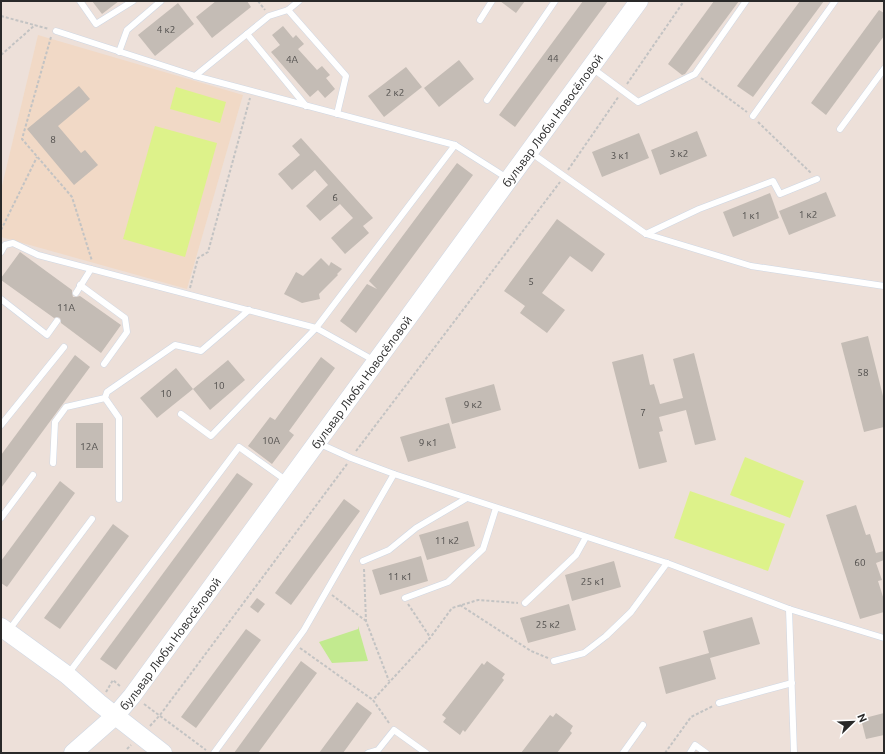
<svg xmlns="http://www.w3.org/2000/svg" width="885" height="754" viewBox="0 0 885 754" font-family="Ubuntu,sans-serif">
  <rect width="100%" height="100%" fill="#ede0d9"/>
  <!-- education -->
  <polygon fill="#f1d9c6" points="38,35 243,95 187,289 1,237 1,190"/>
  <!-- green -->
  <polygon fill="#c2ea8f" points="358,626 368,661 332,663 319,642 358,629"/>
  <!-- pitch -->
  <g fill="#ddf28a">
    <polygon points="176,87 226,102 220,123 170,109"/>
    <polygon points="155,126 217,143 185,257 123,239"/>
    <polygon points="745,457 804,481 790,518 730,495"/>
    <polygon points="690,491 785,524 768,571 674,538"/>
  </g>
  <!-- building -->
  <g fill="#c4bcb5">
    <polygon points="92,1 119,1 102,14"/>
    <polygon points="216,1 247,1 251,7 212,38 196,17"/>
    <polygon points="500,1 525,1 516,13"/>
    <polygon points="583,1 608,1 515,127 499,115"/>
    <polygon points="714,1 739,1 685,74 682,75 668,64"/>
    <polygon points="800,1 824,1 753,97 737,86"/>
    <polygon points="178,3 194,24 155,56 138,35"/>
    <polygon points="879,10 884,13 884,36 826,115 811,103"/>
    <polygon points="283,26 293,38 296,35 304,44 298,49 317,70 322,66 330,75 326,78 335,89 325,98 318,90 310,97 271,52 280,45 272,35"/>
    <polygon points="459,60 474,79 439,107 424,88"/>
    <polygon points="406,67 422,87 384,117 368,96"/>
    <polygon points="79,86 90,99 58,126 81,153 85,150 98,165 74,185 27,129"/>
    <polygon points="697,131 707,156 660,175 651,150"/>
    <polygon points="639,133 649,158 602,177 592,152"/>
    <polygon points="301,138 373,218 363,226 369,233 345,254 331,238 353,218 340,204 320,221 306,206 328,185 315,170 292,190 278,174 300,155 292,146"/>
    <polygon points="457,163 473,175 356,333 340,321 367,284 377,289 369,281"/>
    <polygon points="826,192 836,216 789,235 779,211"/>
    <polygon points="770,193 779,218 733,237 723,212"/>
    <polygon points="557,219 605,254 592,272 570,256 542,293 565,310 547,333 520,313 525,306 504,291"/>
    <polygon points="20,252 72,290 72,293 73,297 76,297 80,296 121,325 101,353 61,323 61,321 60,318 57,317 54,318 1,280 1,278"/>
    <polygon points="321,258 329,266 331,262 342,269 337,274 338,275 319,294 320,299 302,303 284,294 296,272 303,276"/>
    <polygon points="868,336 884,400 884,427 864,432 841,343"/>
    <polygon points="694,353 716,440 695,445 686,410 659,417 663,431 659,432 667,462 639,469 612,362 643,354 650,385 654,384 660,404 683,398 673,359"/>
    <polygon points="75,355 90,367 1,488 1,455"/>
    <polygon points="321,357 335,368 289,431 294,435 272,464 248,446 270,417 275,420"/>
    <polygon points="228,360 245,380 210,410 193,389"/>
    <polygon points="176,368 193,389 157,418 140,398"/>
    <polygon points="494,384 501,410 452,424 445,398"/>
    <rect x="76" y="423" width="27" height="45"/>
    <polygon points="449,423 456,448 408,462 400,437"/>
    <polygon points="237,473 253,484 116,670 100,659"/>
    <polygon points="60,481 75,493 7,587 1,583 1,561"/>
    <polygon points="344,499 360,511 291,605 275,593"/>
    <polygon points="856,505 866,535 870,534 876,553 884,551 884,560 876,563 882,580 878,581 884,600 884,612 860,619 826,515"/>
    <polygon points="468,521 475,546 427,560 419,535"/>
    <polygon points="113,524 129,536 60,629 44,618"/>
    <polygon points="421,556 428,581 380,595 372,570"/>
    <polygon points="614,561 621,587 572,601 565,575"/>
    <polygon points="257,598 265,604 258,613 250,607"/>
    <polygon points="569,604 576,630 528,643 520,618"/>
    <polygon points="752,617 760,644 710,658 716,679 666,694 659,667 709,653 703,631"/>
    <polygon points="246,629 261,640 196,728 181,717"/>
    <polygon points="301,661 317,673 258,753 234,753"/>
    <polygon points="487,661 505,674 502,678 504,680 465,732 463,730 460,735 443,722 446,718 442,715 482,663 484,665"/>
    <polygon points="357,702 372,713 343,753 319,753"/>
    <polygon points="556,713 573,726 570,731 572,733 557,753 521,753 550,715 553,717"/>
    <polygon points="884,713 884,735 866,739 861,719"/>
  </g>
  <g fill="none" stroke-linecap="round" stroke-linejoin="round">
    <!-- lane casing -->
    <g stroke="#ced7e4" stroke-width="7">
      <g id="lane">
        <polyline points="80,1 96,24 133,1"/>
        <polyline points="288,10 299,1"/>
        <polyline points="480,20 492,1"/>
        <polyline points="56,31 195,76 455,145 507,178"/>
        <polyline points="247,34 306,106"/>
        <polyline points="119,52 127,30 161,1"/>
        <polyline points="592,68 638,102 695,74 746,1"/>
        <polyline points="195,76 269,16 288,10 346,76 337,114"/>
        <polyline points="487,100 555,1"/>
        <polyline points="753,116 835,1"/>
        <polyline points="840,129 884,69"/>
        <polyline points="530,152 646,234 751,266 884,286"/>
        <polyline points="646,234 699,209 773,181 780,194 817,179"/>
        <polyline points="1,252 5,245 13,243 38,255 316,328 375,361"/>
        <polyline points="80,285 125,318 127,332 104,364"/>
        <polyline points="76,293 91,269"/>
        <polyline points="1,299 47,335 57,321"/>
        <polyline points="181,414 211,436 316,328 455,145"/>
        <polyline points="1,425 64,347"/>
        <polyline points="318,443 351,458 394,474 667,563 789,609 884,638"/>
        <polyline points="53,463 55,422 66,407 105,398"/>
        <polyline points="119,499 119,418 105,398 107,392 175,345 201,351 249,310"/>
        <polyline points="1,518 33,475"/>
        <polyline points="363,561 389,550 416,528 467,498"/>
        <polyline points="405,598 448,582 483,549 496,508"/>
        <polyline points="525,603 576,555 586,537"/>
        <polyline points="789,609 794,753"/>
        <polyline points="9,630 92,519"/>
        <polyline points="554,661 584,653 606,636 631,612 667,563"/>
        <polyline points="68,674 239,447 287,481"/>
        <polyline points="719,703 792,683"/>
        <polyline points="214,753 304,630 394,474"/>
        <polyline points="368,753 378,750 394,730 426,753"/>
        <polyline points="623,753 643,725"/>
        <polyline points="690,753 695,745 706,753"/>
      </g>
    </g>
    <!-- secondary casing -->
    <g stroke="#ced7e4" stroke-width="19">
      <g id="secondary">
        <polyline points="1,627 67,675 99,703 163,753"/>
        <path id="s1" d="M73 753 115 716 132 696 639 1"/>
      </g>
    </g>
    <!-- path -->
    <g stroke="#c3c3c3" stroke-width="2" stroke-dasharray="3 2" stroke-linecap="butt">
      <polyline points="258,1 265,10"/>
      <polyline points="1,16 49,29"/>
      <polyline points="51,37 22,139 72,197 92,261"/>
      <polyline points="1,55 35,25"/>
      <polyline points="701,78 747,112"/>
      <polyline points="627,84 684,1"/>
      <polyline points="758,122 811,173"/>
      <polyline points="568,170 619,96"/>
      <polyline points="1,230 37,157"/>
      <polyline points="190,288 198,258 208,252 250,98"/>
      <polyline points="356,451 560,182"/>
      <polyline points="364,569 366,621 389,681"/>
      <polyline points="332,595 366,621"/>
      <polyline points="408,604 430,637"/>
      <polyline points="460,605 531,651 548,658"/>
      <polyline points="300,648 373,700"/>
      <polyline points="106,692 113,680 121,687"/>
      <polyline points="144,704 206,750"/>
      <polyline points="389,723 373,700 430,638 452,608 478,600 518,603"/>
      <polyline points="150,726 160,715 347,464"/>
      <polyline points="127,749 131,745"/>
      <polyline points="665,753 691,717 713,706"/>
    </g>
    <!-- lane -->
    <use href="#lane" stroke="#fff" stroke-width="6"/>
    <!-- secondary -->
    <use href="#secondary" stroke="#fff" stroke-width="18"/>
  </g>
  <g text-anchor="middle" dominant-baseline="central" stroke-width="3.5" stroke-linejoin="round" paint-order="stroke">
    <!-- number labels -->
    <g font-size="10" fill="#504e4c">
      <text x="166" y="29">4 к2</text>
      <text x="553" y="58">44</text>
      <text x="292" y="59">4А</text>
      <text x="395" y="92">2 к2</text>
      <text x="53" y="139">8</text>
      <text x="679" y="153">3 к2</text>
      <text x="620" y="155">3 к1</text>
      <text x="335" y="197">6</text>
      <text x="808" y="214">1 к2</text>
      <text x="751" y="215">1 к1</text>
      <text x="531" y="281">5</text>
      <text x="66" y="307">11А</text>
      <text x="863" y="372">58</text>
      <text x="219" y="385">10</text>
      <text x="166" y="393">10</text>
      <text x="473" y="404">9 к2</text>
      <text x="643" y="412">7</text>
      <text x="271" y="440">10А</text>
      <text x="428" y="442">9 к1</text>
      <text x="89" y="446">12А</text>
      <text x="447" y="540">11 к2</text>
      <text x="860" y="562">60</text>
      <text x="400" y="576">11 к1</text>
      <text x="593" y="581">25 к1</text>
      <text x="548" y="624">25 к2</text>
    </g>
    <!-- street labels -->
    <g font-size="12" fill="#292929" stroke="#fff">
      <text stroke="none"><textPath href="#s1" startOffset="795">бульвар Любы Новосёловой</textPath></text>
      <text stroke="none"><textPath href="#s1" startOffset="471">бульвар Любы Новосёловой</textPath></text>
      <text stroke="none"><textPath href="#s1" startOffset="147">бульвар Любы Новосёловой</textPath></text>
    </g>
  </g>
  <!-- border -->
  <rect width="885" height="754" fill="none" stroke="#292929" stroke-width="4"/>
  <!-- north arrow -->
  <g transform="translate(853 722) rotate(67)" stroke="#ffffff" stroke-width="3" paint-order="stroke">
  <path d="M0-3L7 15L0 10L-7 15Z" fill="#292929"/>
  <text y="-6" font-size="11" font-weight="bold" text-anchor="middle" fill="#292929">N</text>
  </g>
</svg>
